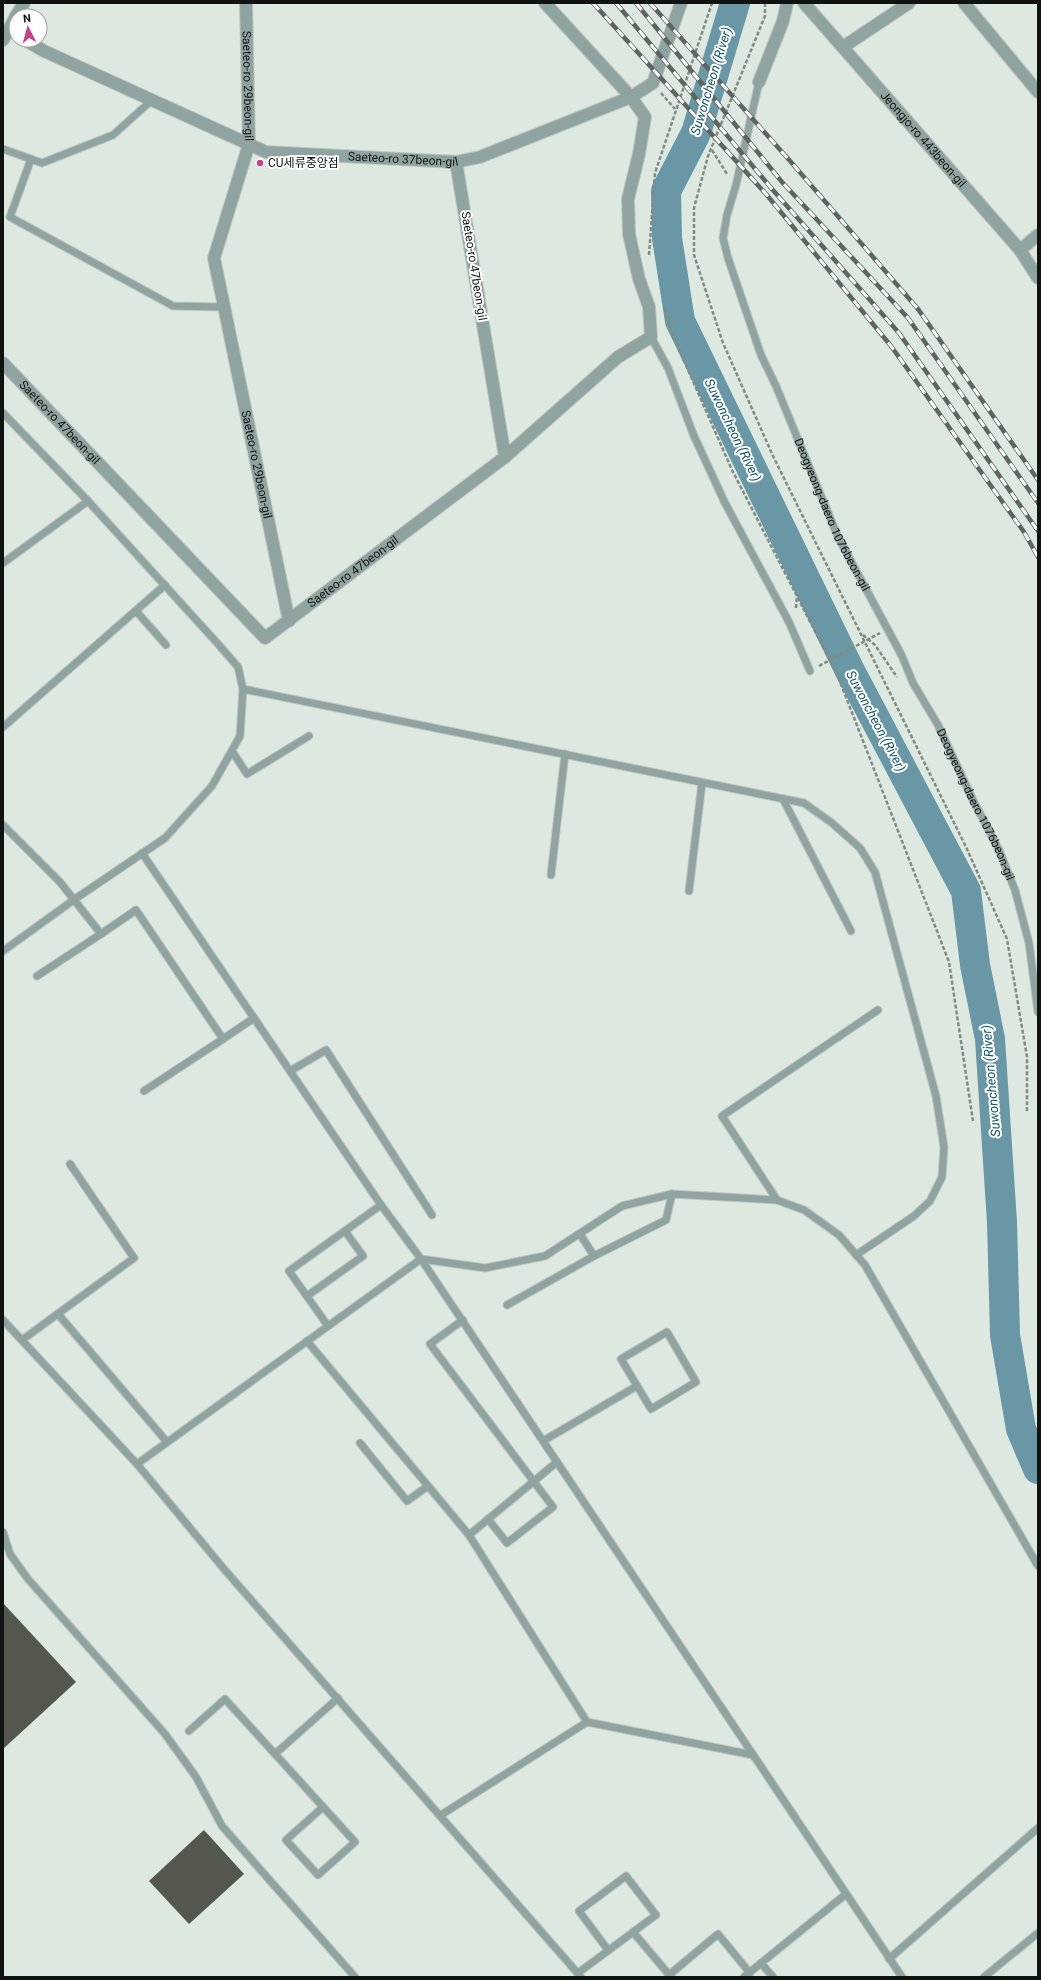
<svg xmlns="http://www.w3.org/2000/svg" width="1041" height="1980" viewBox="0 0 1041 1980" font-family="Roboto,'Noto Sans KR',sans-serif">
  <rect width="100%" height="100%" fill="#dde8e0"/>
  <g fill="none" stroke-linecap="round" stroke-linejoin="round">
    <!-- river -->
    <polyline stroke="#6997a5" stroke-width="30" points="735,3 696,133 666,191 667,238 680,321 850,671 966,891 975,965 990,1039 1002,1222 1005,1335 1021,1429 1038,1469"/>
  </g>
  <!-- building -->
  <g fill="#54574e">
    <polygon points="3,1603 76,1682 3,1749"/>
    <polygon points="204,1830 244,1874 189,1924 149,1881"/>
  </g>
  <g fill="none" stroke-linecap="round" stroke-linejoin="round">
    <!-- service casing -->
    <g stroke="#bcc6bf" stroke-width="9">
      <g id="service">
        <path id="s1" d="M759 82 736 185 727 215 723 238 728 258 761 355 776 386 838 537 902 656 913 683 938 725 973 800 999 850 1015 890 1029 943 1038 1012"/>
        <polyline points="3,149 42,163 113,135 152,100"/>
        <polyline points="31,159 10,217 173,306 224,307"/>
        <polyline points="651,337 668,368 694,436 725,503 789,622 810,671"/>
        <polyline points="3,413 88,501 219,645 238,667 243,689 240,736 212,786 165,838 75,899 3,951"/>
        <polyline points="3,563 88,501"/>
        <polyline points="136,611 166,645"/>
        <polyline points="243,689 804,803 832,823 860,848 875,872 936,1096 944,1147 942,1177 930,1201 914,1216 856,1255"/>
        <polyline points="3,727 165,585"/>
        <polyline points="232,751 247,774 309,736"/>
        <polyline points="783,799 851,931"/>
        <polyline points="3,825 60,882 101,934 37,976"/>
        <polyline points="142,853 381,1205 421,1259 485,1268 545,1256 622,1206 672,1194 777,1200 804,1210 839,1235 865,1265 1038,1566"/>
        <polyline points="551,875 565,754"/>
        <polyline points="689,891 702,783"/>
        <polyline points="101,934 136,910 223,1039 144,1091"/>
        <polyline points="223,1039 254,1018"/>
        <polyline points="290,1071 326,1050 432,1215"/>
        <polyline points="777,1200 722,1116 878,1010"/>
        <polyline points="594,1256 666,1220 672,1194"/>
        <polyline points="307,1296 363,1256 345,1231"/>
        <polyline points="507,1305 594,1256 580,1234"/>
        <polyline points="58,1314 167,1442"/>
        <polyline points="3,1320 137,1464 224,1569 581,1977"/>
        <polyline points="463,1320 430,1344 553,1507 507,1543 488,1519"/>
        <polyline points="328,1326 289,1271 381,1205"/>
        <polygon points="667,1332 696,1382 651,1409 621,1359"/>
        <polyline points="22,1340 134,1258 70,1164"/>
        <polyline points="307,1341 469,1535 557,1462"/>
        <polyline points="543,1441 637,1386"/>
        <polyline points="360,1443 407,1501 428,1486"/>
        <polyline points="137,1464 421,1259 902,1977"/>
        <polyline points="3,1532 10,1554 28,1579 165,1734 196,1777 222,1826 355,1977"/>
        <polyline points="469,1535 587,1722"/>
        <polyline points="189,1731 225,1699 275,1754 338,1698"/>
        <polyline points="275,1754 355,1842 318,1875 286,1840 323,1807"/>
        <polyline points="441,1815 587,1722 753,1755"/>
        <polyline points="633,1932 671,1977"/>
        <polyline points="889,1959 1038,1828"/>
        <polyline points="761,1963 773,1977"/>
        <polyline points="578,1973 656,1915 626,1876 579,1911 608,1950"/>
        <polyline points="669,1975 718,1934 750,1973"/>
        <polyline points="744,1977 846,1894"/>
        <polyline points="984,1977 1038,1933"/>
      </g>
    </g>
    <!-- minor casing -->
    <g stroke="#bcc6bf" stroke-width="14">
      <g id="minor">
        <path id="s2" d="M246 3 249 144 214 258 289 621"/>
        <path id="s3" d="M804 3 1020 250 1038 278"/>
        <polyline points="964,3 1038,92"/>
        <polyline points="16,16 24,3"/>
        <polyline points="3,40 16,16"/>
        <path id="s4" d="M25 40 44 51 266 152 456 162 480 157 631 97 653 83 681 3"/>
        <polyline points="843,47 909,3"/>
        <polyline points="759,82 783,21 787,3"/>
        <polyline points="1020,250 1038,235"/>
        <path id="s5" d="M3 363 265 638 505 457 456 162"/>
        <polyline points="505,457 618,357 651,337 649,307 639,279 629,234 628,199 639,154 645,117 631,97 545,3"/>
      </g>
    </g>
    <!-- path -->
    <g stroke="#828a84" stroke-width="2.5" stroke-dasharray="4 2" stroke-linecap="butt">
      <polyline points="765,3 765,16 708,156 694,208 694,255 723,343 773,456 967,849 1007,939 1027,1057 1027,1111"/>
      <polyline points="661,93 675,109"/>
      <polyline points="712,150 727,174"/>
      <polyline points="649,255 655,173 712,3"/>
      <polyline points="665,309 674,338 732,470 837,674 949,962 973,1121"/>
      <polyline points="796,608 797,595"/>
      <polyline points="863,635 875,645 897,677"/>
    </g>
    <!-- service -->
    <use href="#service" stroke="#8fa4a1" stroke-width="7"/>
    <!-- minor -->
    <use href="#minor" stroke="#8fa4a1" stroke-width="12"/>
    <!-- rail casing -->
    <g stroke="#5e6560" stroke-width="4.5">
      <g id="rail">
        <polyline points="593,3 766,194 891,346 1024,532 1038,557"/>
        <polyline points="616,3 772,189 899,333 1038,531"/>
        <polyline points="636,3 782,182 908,318 1038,503"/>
        <polyline points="650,3 791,162 918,309 1038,480"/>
      </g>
    </g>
    <!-- rail -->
    <use href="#rail" stroke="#fff" stroke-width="3" stroke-dasharray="9" stroke-linecap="butt"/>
    <!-- path-bridge -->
    <polyline stroke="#828a84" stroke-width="2.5" stroke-dasharray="4 2" stroke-linecap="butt" points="819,666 880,633"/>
  </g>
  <!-- markers -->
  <circle fill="#c3428a" stroke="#fff" stroke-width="1.5" cx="260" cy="163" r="4"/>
  <g text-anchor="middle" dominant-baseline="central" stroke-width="4" stroke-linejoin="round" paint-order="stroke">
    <!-- street labels -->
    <g font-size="12" fill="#101411" stroke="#fff">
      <text stroke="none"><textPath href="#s2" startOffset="83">Saeteo-ro 29beon-gil</textPath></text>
      <text stroke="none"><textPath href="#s3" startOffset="181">Jeongjo-ro 443beon-gil</textPath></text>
      <text stroke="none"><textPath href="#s4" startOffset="403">Saeteo-ro 37beon-gil</textPath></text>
      <text transform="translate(474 266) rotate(81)">Saeteo-ro 47beon-gil</text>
      <text stroke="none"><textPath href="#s5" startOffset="82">Saeteo-ro 47beon-gil</textPath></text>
      <text stroke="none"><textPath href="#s2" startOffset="471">Saeteo-ro 29beon-gil</textPath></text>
      <text stroke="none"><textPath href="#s1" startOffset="458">Deogyeong-daero 1076beon-gil</textPath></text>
      <text stroke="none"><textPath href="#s5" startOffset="490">Saeteo-ro 47beon-gil</textPath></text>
      <text stroke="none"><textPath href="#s1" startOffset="782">Deogyeong-daero 1076beon-gil</textPath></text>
    </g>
    <!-- poi labels -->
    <g font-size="12" fill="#101411" stroke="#fff" text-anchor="start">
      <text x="268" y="163">CU세류중앙점</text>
    </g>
    <!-- water labels -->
    <g font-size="13" font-style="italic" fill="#135464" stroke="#fff">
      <text transform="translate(711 81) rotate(-73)">Suwoncheon (River)</text>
      <text transform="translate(733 430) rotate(64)">Suwoncheon (River)</text>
      <text transform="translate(876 721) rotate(62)">Suwoncheon (River)</text>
      <text transform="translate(991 1081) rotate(-95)">Suwoncheon (River)</text>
    </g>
  </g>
  <!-- border -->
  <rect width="1041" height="1980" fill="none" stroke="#101411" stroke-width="8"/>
  <!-- north arrow -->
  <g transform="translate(28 28) rotate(354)"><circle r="19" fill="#ffffff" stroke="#9fa1a0"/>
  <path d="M0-3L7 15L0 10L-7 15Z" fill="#c3428a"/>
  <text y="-6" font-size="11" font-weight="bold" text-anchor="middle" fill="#101411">N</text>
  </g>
</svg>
